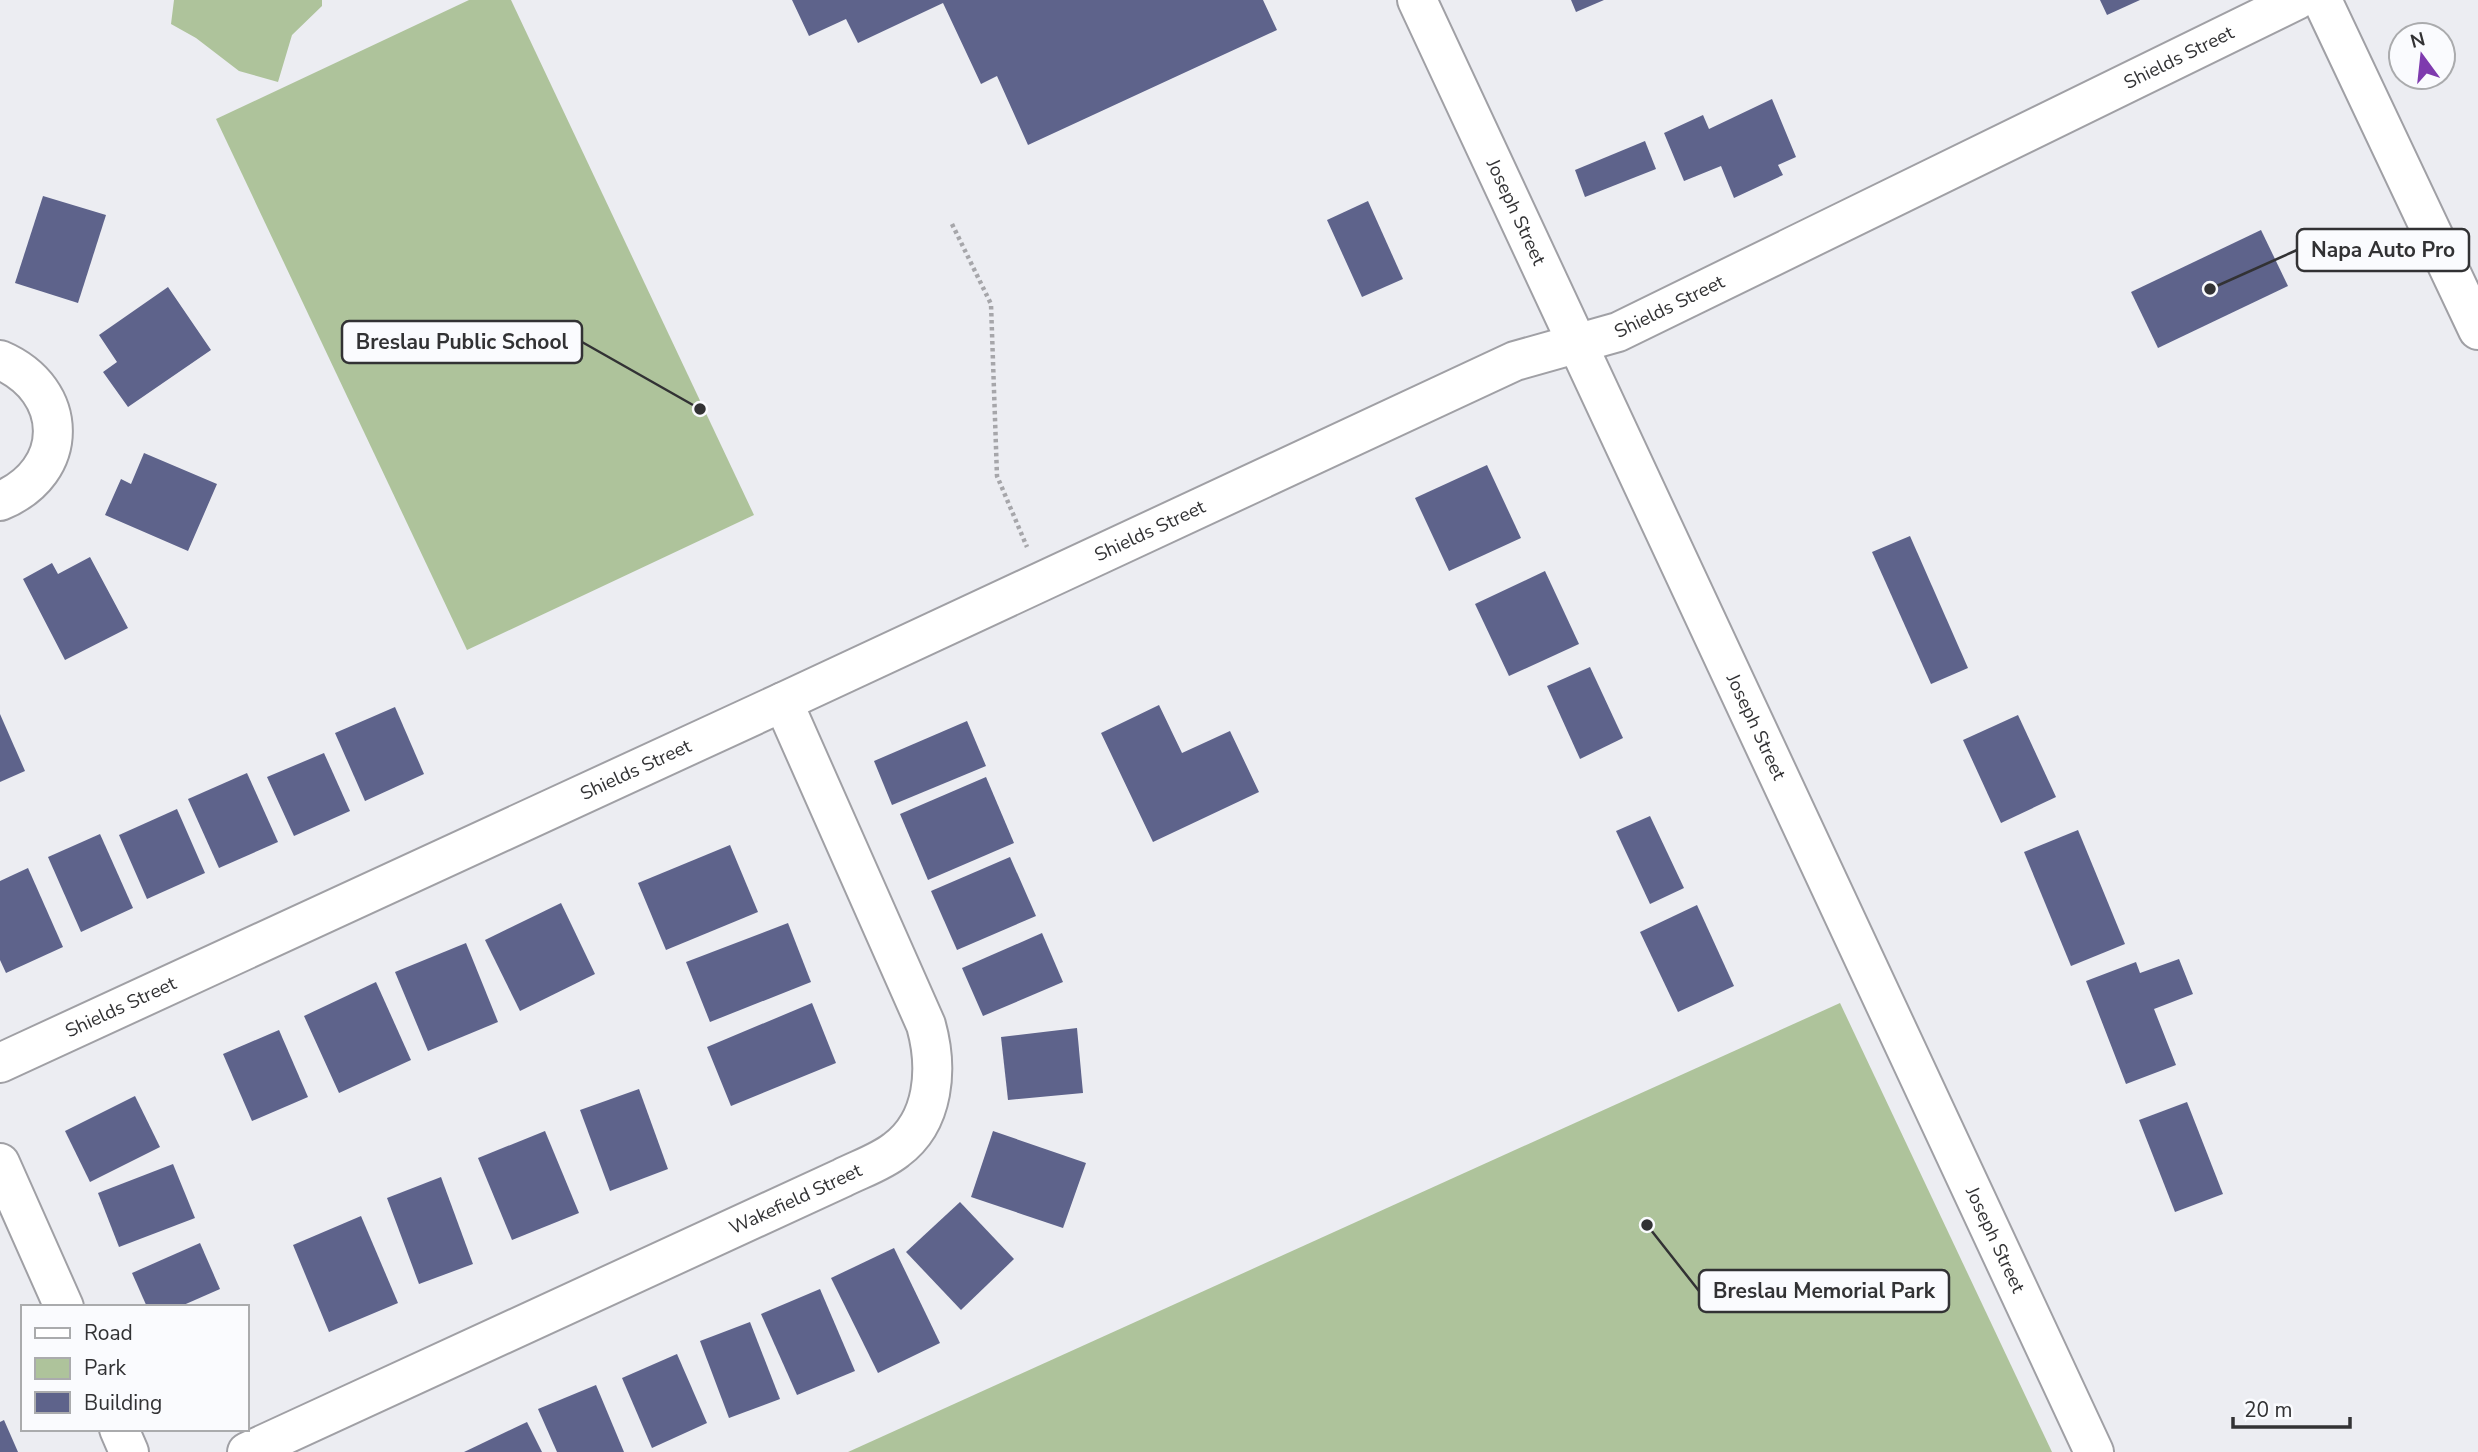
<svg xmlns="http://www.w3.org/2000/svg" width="2478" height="1452" viewBox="0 0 2478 1452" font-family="'Nunito Sans',sans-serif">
  <rect width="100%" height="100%" fill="#ecedf2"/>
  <!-- green -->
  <g fill="#aec39b">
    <polygon points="174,0 322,0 322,6 292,35 278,82 239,71 196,38 171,24"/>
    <polygon points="469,0 511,0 754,515 467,650 216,119"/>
    <polygon points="1840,1003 2052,1452 848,1452"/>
  </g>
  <!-- building -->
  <g fill="#5e638b">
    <polygon points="792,0 1263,0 1277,30 1028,145 997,76 981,84 943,3 858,43 846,19 809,36"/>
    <polygon points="1571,0 1604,0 1576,12"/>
    <polygon points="2100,0 2140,0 2107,15"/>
    <polygon points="1772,99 1796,157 1778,165 1783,175 1734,198 1721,166 1684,181 1664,133 1703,115 1709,129"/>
    <polygon points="1645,141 1656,169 1585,197 1575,170"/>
    <polygon points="43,196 106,215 78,303 15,283"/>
    <polygon points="1368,201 1403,279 1362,297 1327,220"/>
    <polygon points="2261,230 2288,286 2158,348 2131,292"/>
    <polygon points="168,287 211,350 128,407 103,372 117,362 99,335"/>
    <polygon points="144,453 217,484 188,551 105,515 121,479 131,484"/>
    <polygon points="1487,465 1521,538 1449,571 1415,498"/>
    <polygon points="1910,536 1968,668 1931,684 1872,552"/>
    <polygon points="90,557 128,628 65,660 23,579 52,563 58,574"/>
    <polygon points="1545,571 1579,644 1509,676 1475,604"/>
    <polygon points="1590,667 1623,738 1580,759 1547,686"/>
    <polygon points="1159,705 1182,753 1230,731 1259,792 1153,842 1101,733"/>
    <polygon points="395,707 424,774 365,801 335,733"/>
    <polygon points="0,714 25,771 0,782"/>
    <polygon points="2018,715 2056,797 2001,823 1963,740"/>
    <polygon points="967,721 986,766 892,805 874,761"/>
    <polygon points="324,753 350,811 294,836 267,777"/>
    <polygon points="247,773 278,842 219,868 188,799"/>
    <polygon points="986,777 1014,843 928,880 900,814"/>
    <polygon points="177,809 205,873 147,899 119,835"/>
    <polygon points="1650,816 1684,888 1650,904 1616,831"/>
    <polygon points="2078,830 2125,944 2071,966 2024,852"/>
    <polygon points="100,834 133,908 81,932 48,857"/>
    <polygon points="730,845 758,912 666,950 638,883"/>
    <polygon points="1010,857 1036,916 957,950 931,891"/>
    <polygon points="28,868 63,947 6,973 0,960 0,881"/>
    <polygon points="561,903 595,974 520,1011 485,940"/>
    <polygon points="1697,905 1734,986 1678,1012 1640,932"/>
    <polygon points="788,923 811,982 710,1022 686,962"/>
    <polygon points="1042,933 1063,982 983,1016 962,968"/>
    <polygon points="466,943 498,1022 428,1051 395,972"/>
    <polygon points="2179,959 2193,994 2154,1009 2176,1065 2126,1084 2086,981 2136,962 2140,973"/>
    <polygon points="376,982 411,1060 339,1093 304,1016"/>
    <polygon points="812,1003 836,1063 731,1106 707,1047"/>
    <polygon points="1077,1028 1083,1093 1008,1100 1001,1037"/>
    <polygon points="279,1030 308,1097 252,1121 223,1054"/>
    <polygon points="639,1089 668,1169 610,1191 580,1110"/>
    <polygon points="135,1096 160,1147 90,1182 65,1131"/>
    <polygon points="2187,1102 2223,1194 2175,1212 2139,1120"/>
    <polygon points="545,1131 579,1213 512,1240 478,1158"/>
    <polygon points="993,1131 1086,1163 1063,1228 971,1197"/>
    <polygon points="173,1164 195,1218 119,1247 98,1193"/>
    <polygon points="441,1177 473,1264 419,1284 387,1198"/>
    <polygon points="960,1202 1014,1259 961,1310 906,1252"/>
    <polygon points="361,1216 398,1303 329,1332 293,1245"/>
    <polygon points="200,1243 220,1289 179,1307 147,1307 132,1273"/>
    <polygon points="894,1248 940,1343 878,1373 831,1278"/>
    <polygon points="820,1289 855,1371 797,1395 761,1314"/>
    <polygon points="750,1322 780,1399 729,1418 700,1341"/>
    <polygon points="677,1354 707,1423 652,1448 622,1378"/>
    <polygon points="596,1385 624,1452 557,1452 538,1409"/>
    <polygon points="4,1420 18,1452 0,1452 0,1422"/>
    <polygon points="527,1422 542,1452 464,1452"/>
  </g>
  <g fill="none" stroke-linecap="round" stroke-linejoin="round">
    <!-- minor casing -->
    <g stroke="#a0a0a5" stroke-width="42">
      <g id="minor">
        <path id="s1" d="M1417 0 2094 1452"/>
        <path d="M0 360C70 390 71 472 0 501"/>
        <path id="s2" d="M0 1063 783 702 1515 361 1618 332 2297 0"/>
        <polyline points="0,1163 64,1307"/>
        <polyline points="119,1429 129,1452"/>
        <path id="s3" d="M247 1452 842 1178C860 1169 881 1162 896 1150 935 1121 938 1068 926 1025L783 702"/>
      </g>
    </g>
    <!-- tertiary casing -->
    <g stroke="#a0a0a5" stroke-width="42">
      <polyline id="tertiary" points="2322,0 2478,330"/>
    </g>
    <!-- path -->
    <polyline stroke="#a6a6aa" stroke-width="4.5" stroke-dasharray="3.5 3.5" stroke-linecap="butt" points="952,224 991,304 997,476 1027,547"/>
    <!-- minor -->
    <use href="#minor" stroke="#fff" stroke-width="38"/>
    <!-- tertiary -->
    <use href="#tertiary" stroke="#fff" stroke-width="38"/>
  </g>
  <g text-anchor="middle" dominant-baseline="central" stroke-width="7" stroke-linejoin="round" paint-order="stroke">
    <!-- street labels -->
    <g font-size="19" fill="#323234" stroke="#fafbfe">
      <text stroke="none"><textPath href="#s2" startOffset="2401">Shields Street</textPath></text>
      <text stroke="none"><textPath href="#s1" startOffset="234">Joseph Street</textPath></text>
      <text stroke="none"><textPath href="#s2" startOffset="1834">Shields Street</textPath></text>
      <text stroke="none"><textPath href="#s2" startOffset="1267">Shields Street</textPath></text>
      <text stroke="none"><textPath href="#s1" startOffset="802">Joseph Street</textPath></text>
      <text stroke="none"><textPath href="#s2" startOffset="700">Shields Street</textPath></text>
      <text stroke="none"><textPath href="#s2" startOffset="133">Shields Street</textPath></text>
      <text stroke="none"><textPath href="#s3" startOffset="604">Wakefield Street</textPath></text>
      <text stroke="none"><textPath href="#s1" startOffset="1368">Joseph Street</textPath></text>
    </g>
  </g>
  <!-- callouts -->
  <path fill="none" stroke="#323234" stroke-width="2.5" d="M2210 289L2297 250M700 409L582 342M1647 1225L1699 1291"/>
  <g fill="#323234" stroke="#fafbfe" stroke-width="2.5">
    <circle cx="2210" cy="289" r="7"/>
    <circle cx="700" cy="409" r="7"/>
    <circle cx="1647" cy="1225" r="7"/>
  </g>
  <g fill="#fafbfe" stroke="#323234" stroke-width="2.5">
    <rect x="2297" y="229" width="172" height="42" rx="7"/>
    <rect x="342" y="321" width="240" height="42" rx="7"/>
    <rect x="1699" y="1270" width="250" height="42" rx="7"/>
  </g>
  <g font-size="21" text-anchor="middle" font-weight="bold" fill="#323234">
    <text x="2383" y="257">Napa Auto Pro</text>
    <text x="462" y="349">Breslau Public School</text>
    <text x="1824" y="1298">Breslau Memorial Park</text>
  </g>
  <!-- legend -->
  <rect x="21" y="1305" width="228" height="126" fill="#fafbfe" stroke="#aaabad" stroke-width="2"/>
  <rect x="35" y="1328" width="35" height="10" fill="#ffffff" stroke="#aaabad" stroke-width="2"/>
  <text x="84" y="1340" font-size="21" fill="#323234">Road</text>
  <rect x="35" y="1358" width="35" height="21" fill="#aec39b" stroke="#aaabad" stroke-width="2"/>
  <text x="84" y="1375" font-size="21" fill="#323234">Park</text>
  <rect x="35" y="1392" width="35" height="21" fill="#5e638b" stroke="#aaabad" stroke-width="2"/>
  <text x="84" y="1410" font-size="21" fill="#323234">Building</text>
  <!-- north arrow -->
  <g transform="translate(2422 56) rotate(345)"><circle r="33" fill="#fafbfe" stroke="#aaabad" stroke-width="2"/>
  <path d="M0-5L12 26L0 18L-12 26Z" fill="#7e3aae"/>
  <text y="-10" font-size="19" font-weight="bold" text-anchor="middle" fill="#323234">N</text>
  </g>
  <!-- scale -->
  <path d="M2233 1417v10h117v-10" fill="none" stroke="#323234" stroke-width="3.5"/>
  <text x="2244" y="1417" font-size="21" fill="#323234" stroke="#fafbfe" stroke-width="5" paint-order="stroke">20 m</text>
</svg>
